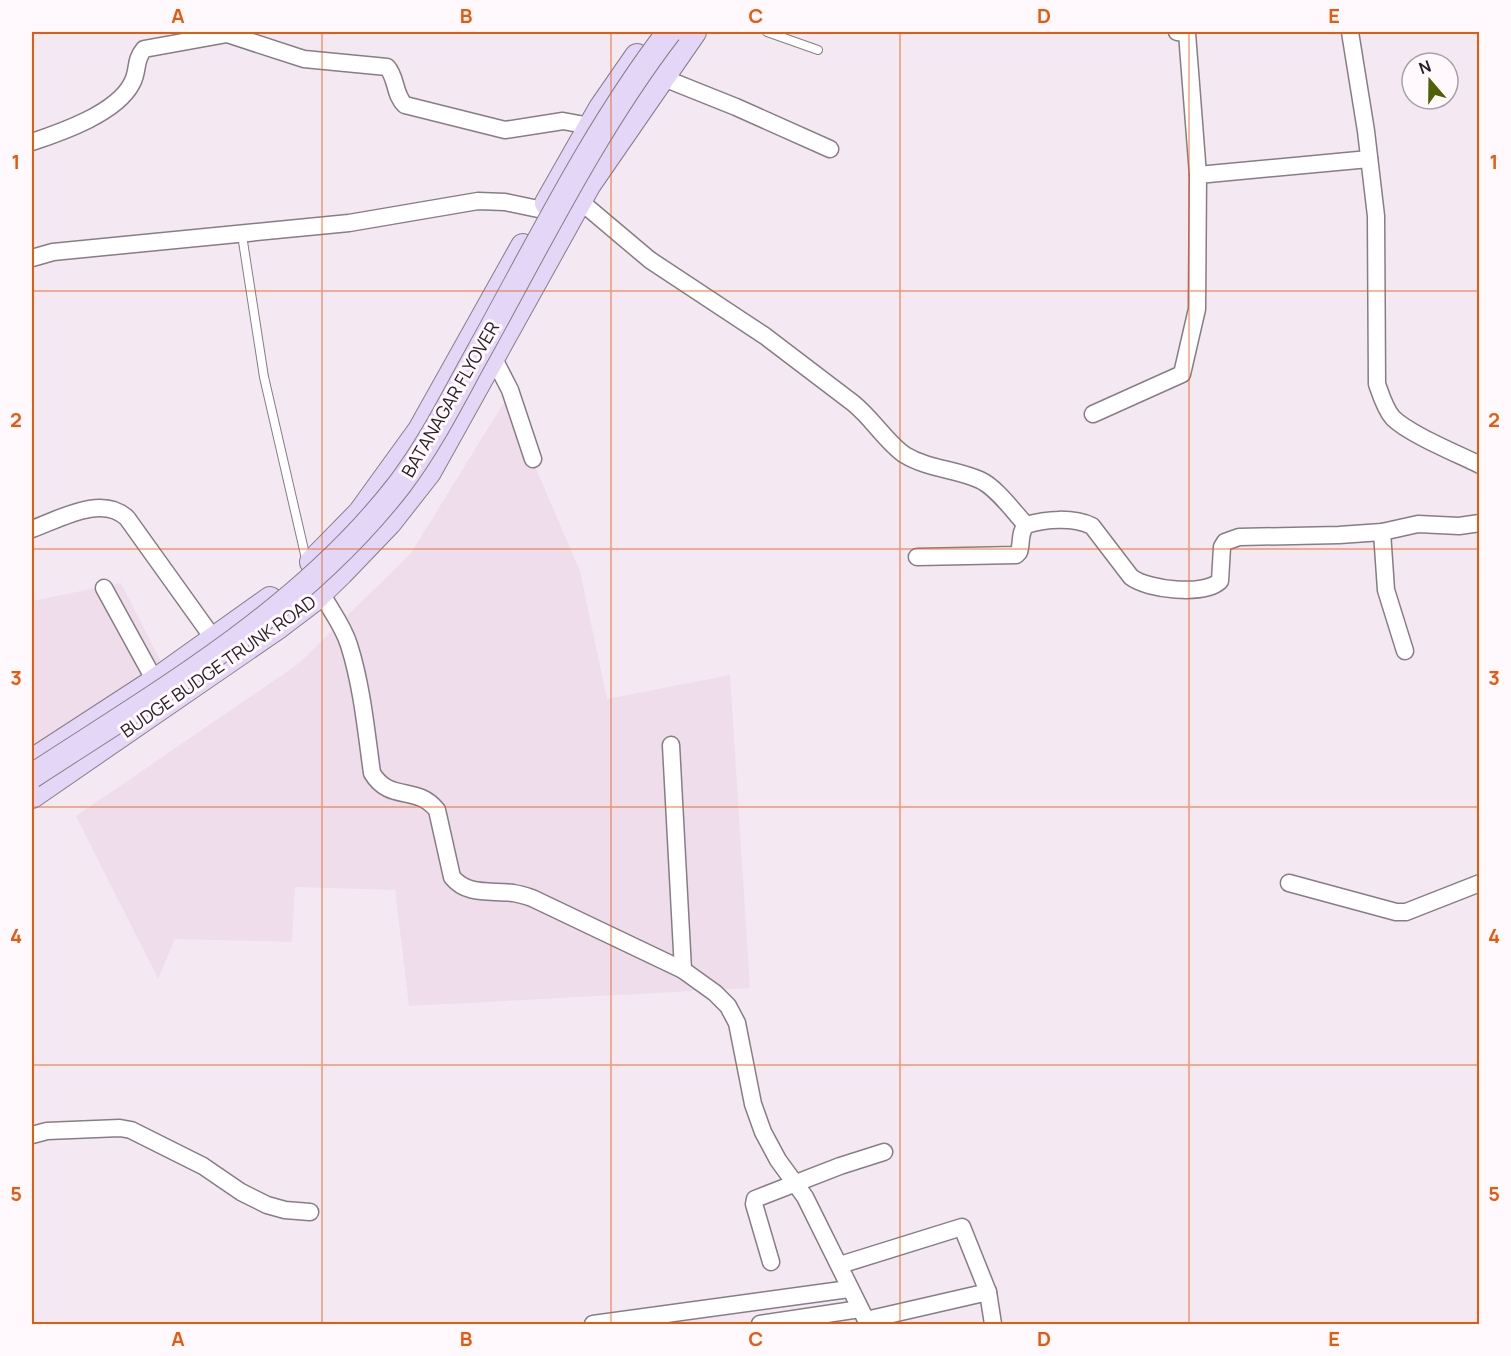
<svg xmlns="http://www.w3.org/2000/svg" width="1511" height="1356" viewBox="0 0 1511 1356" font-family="Manrope,sans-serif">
  <rect width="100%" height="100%" fill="#f4e9f2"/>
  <!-- built -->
  <g fill="#efddeb">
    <polygon points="506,399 580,571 607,699 730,675 750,988 409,1006 395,890 295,887 292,942 175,939 158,979 76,816 298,664 411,553"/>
    <polygon points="121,583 162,664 32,748 32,601"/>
  </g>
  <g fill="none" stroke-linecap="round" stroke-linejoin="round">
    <!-- lane casing -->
    <g stroke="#877d85" stroke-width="10">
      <g id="lane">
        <polyline points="767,32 818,50"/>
        <polyline points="242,235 264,377 307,563"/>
      </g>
    </g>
    <!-- street casing -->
    <g stroke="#877d85" stroke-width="19">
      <g id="street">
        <polyline points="1177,32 1187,33 1198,175"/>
        <path d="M1350 32 1366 131 1376 216 1377 384C1381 395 1385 409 1393 418 1409 434 1458 454 1480 465"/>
        <polyline points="661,77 736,107 830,149"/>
        <path d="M32 142C62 132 117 113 132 83 139 70 134 61 144 49L227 34 304 59 387 67C397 78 394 95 405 105L505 130 563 121 590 126"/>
        <path d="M580 201 650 260 765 336 853 403C872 418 887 443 905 455 928 469 956 469 980 480 996 487 1014 512 1026 525"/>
        <polyline points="32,258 53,252 349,223 478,201 505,202 543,210"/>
        <polyline points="493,357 510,390 533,459"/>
        <polyline points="1093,414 1182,374 1197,309 1198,175 1369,159"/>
        <path d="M32 529C60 519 102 494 127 518L213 638"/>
        <polyline points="1382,532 1386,590 1405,651"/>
        <path d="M917 557 1016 555 1019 552C1022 543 1019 533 1026 525 1046 519 1073 517 1092 526L1131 577C1148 590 1204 596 1220 581L1222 547 1225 542 1239 537 1339 535 1382 532 1418 524 1459 526 1480 523"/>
        <path d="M316 583C326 605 342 622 349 645 362 686 366 730 372 773 390 803 416 784 437 810L452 877C467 896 491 890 513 893 519 894 526 896 532 898L683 970 715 993 728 1006 737 1023 753 1104 763 1132 778 1160 805 1197 868 1324"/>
        <polyline points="104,588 155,681"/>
        <polyline points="671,745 683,970"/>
        <polyline points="1289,883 1396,912 1406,912 1480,883"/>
        <polyline points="32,1135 47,1131 120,1128 131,1130 203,1166 241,1192 267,1205 285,1210 310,1212"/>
        <polyline points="771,1262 754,1204 755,1199 840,1166 884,1152"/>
        <polyline points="840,1265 962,1227 988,1292 993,1324"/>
        <polyline points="866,1320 988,1292"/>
        <polyline points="593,1324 849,1289"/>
        <polyline points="760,1324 860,1309"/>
      </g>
    </g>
    <!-- secondary casing -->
    <g stroke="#877d85" stroke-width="26">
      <g id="secondary">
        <polyline points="547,203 601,108 637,56"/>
        <polyline points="312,562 360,513 420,430 523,246"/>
        <polyline points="32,761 155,681 270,599"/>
        <polyline points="32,796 279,626 312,601 341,573 389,523 429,472 589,184 694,32"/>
      </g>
    </g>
    <!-- lane -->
    <use href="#lane" stroke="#fff" stroke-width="8"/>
    <!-- street -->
    <use href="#street" stroke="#fff" stroke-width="16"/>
    <!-- secondary -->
    <use href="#secondary" stroke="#e4d6f6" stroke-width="24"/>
    <!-- secondary-bridge casing -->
    <g stroke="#877d85" stroke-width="26" stroke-linecap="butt">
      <path id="secondary-bridge" d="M32 776C162 691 303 610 400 484 431 443 454 396 479 351 539 243 594 130 669 32"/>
    </g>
    <!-- secondary-bridge -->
    <use href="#secondary-bridge" stroke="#e4d6f6" stroke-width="24"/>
  </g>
  <!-- grid -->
  <path fill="none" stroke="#e8590c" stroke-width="1.5" stroke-opacity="0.55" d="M322 32V1324M611 32V1324M900 32V1324M1189 32V1324M32 291H1480M32 549H1480M32 807H1480M32 1065H1480"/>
  <g text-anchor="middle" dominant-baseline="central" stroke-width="6" stroke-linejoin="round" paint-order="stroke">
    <!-- street labels -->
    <g font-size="18" fill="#252124" stroke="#fff8fd">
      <text transform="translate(450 399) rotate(-60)">BATANAGAR FLYOVER</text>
      <text transform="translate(218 666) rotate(-35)">BUDGE BUDGE TRUNK ROAD</text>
    </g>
  </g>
  <!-- border -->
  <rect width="1511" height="1356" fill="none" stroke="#fff8fd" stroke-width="66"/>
  <!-- north arrow -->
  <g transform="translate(1430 81) rotate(340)"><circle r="28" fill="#fff8fd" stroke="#a8a2a6" stroke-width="1.5"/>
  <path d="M0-4.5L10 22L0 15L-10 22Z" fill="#506106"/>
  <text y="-9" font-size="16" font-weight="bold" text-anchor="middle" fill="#252124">N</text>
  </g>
  <rect x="33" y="33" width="1445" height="1290" fill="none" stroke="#e8590c" stroke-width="2"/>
  <g font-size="20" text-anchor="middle" font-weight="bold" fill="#e8590c">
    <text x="178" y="23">A</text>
    <text x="466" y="23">B</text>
    <text x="756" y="23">C</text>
    <text x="1044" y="23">D</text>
    <text x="1334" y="23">E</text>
    <text x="16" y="169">1</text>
    <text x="1494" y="169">1</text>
    <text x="16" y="427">2</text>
    <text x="1494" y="427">2</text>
    <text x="16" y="685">3</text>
    <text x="1494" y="685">3</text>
    <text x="16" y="943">4</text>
    <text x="1494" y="943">4</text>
    <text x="16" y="1201">5</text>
    <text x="1494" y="1201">5</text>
    <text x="178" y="1346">A</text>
    <text x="466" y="1346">B</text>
    <text x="756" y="1346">C</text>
    <text x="1044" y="1346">D</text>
    <text x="1334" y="1346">E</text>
  </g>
</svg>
